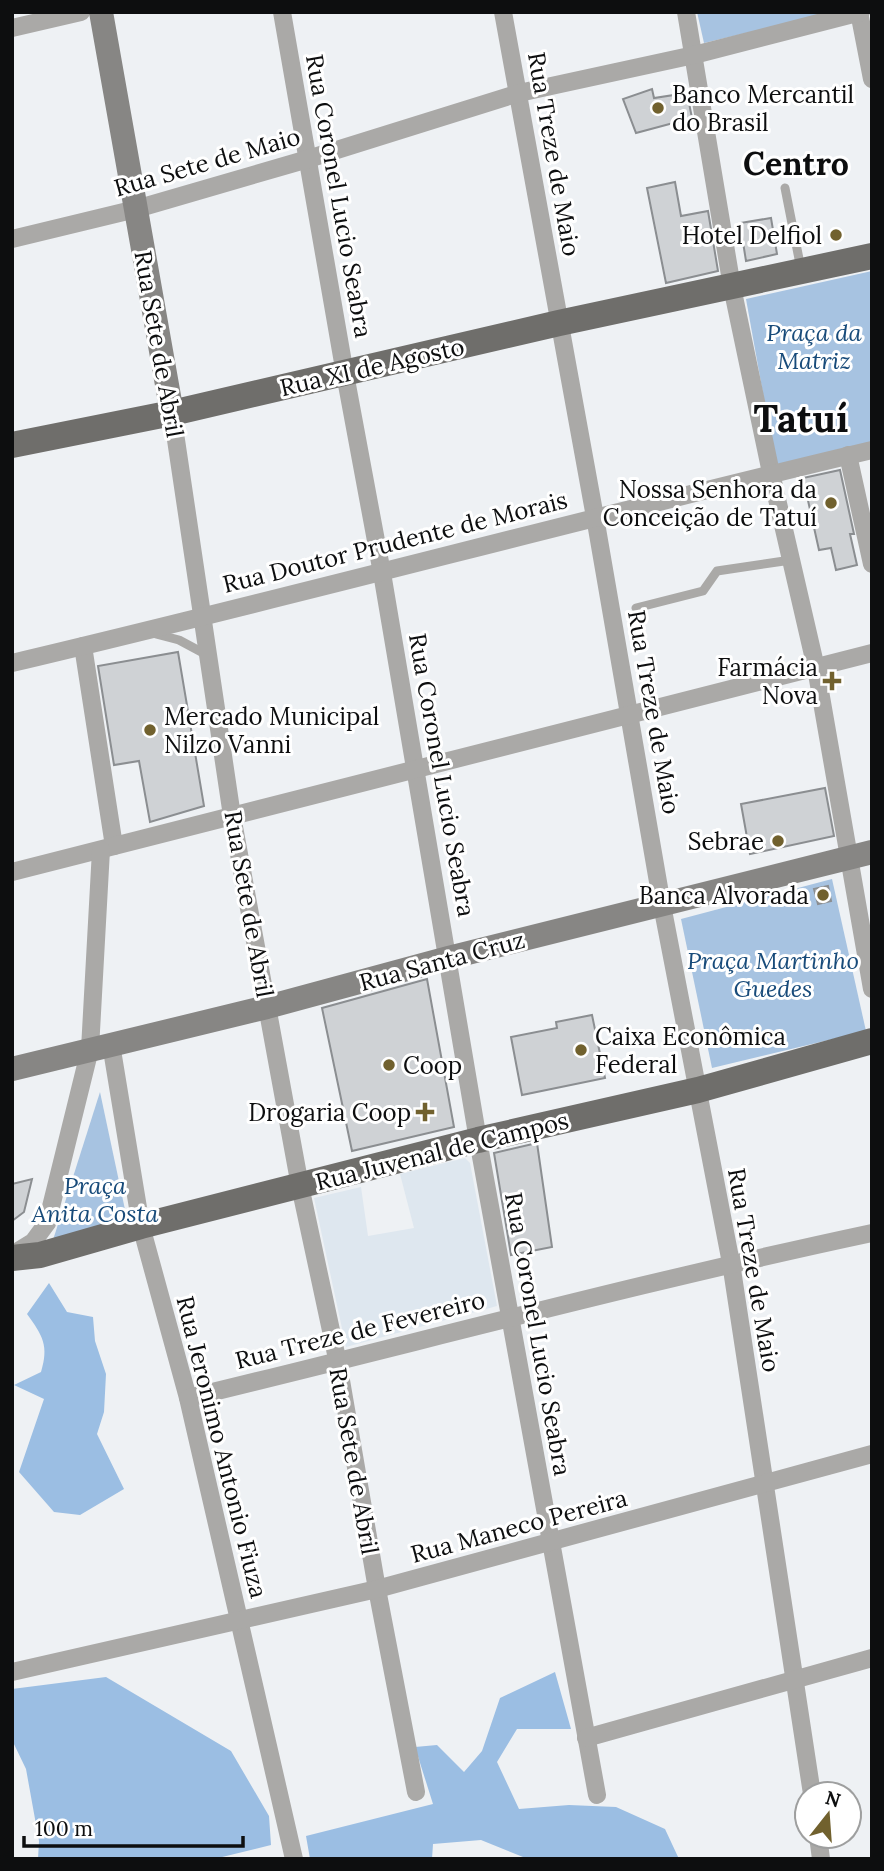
<svg xmlns="http://www.w3.org/2000/svg" width="884" height="1871" viewBox="0 0 884 1871" font-family="Lora,serif">
  <rect width="100%" height="100%" fill="#eef1f4"/>
  <!-- built -->
  <polygon fill="#dee7ef" points="465,1158 470,1163 497,1306 346,1347 314,1198 361,1187 368,1236 414,1228 400,1174"/>
  <!-- green -->
  <g fill="#a7c3e1">
    <polygon points="697,12 834,12 704,43"/>
    <polygon points="872,271 872,445 776,466 746,299"/>
    <polygon points="832,879 866,1031 712,1068 681,919"/>
    <polygon points="100,1092 127,1219 53,1240"/>
  </g>
  <!-- forest -->
  <g fill="#9bbee3">
    <path d="M49 1283 67 1312 93 1317 95 1341 106 1374 104 1412 97 1434 124 1489 80 1515 54 1512 19 1472 44 1399 14 1385 41 1372C49 1346 43 1336 27 1314Z"/>
    <polygon points="555,1672 571,1729 517,1729 497,1762 519,1809 569,1805 616,1807 665,1829 679,1859 528,1859 481,1840 433,1844 432,1859 310,1859 306,1836 433,1804 415,1747 437,1745 464,1772 482,1751 500,1698"/>
    <polygon points="106,1677 231,1751 269,1816 271,1845 214,1859 38,1859 39,1841 26,1769 12,1740 12,1689"/>
  </g>
  <!-- building -->
  <g fill="#cfd2d5" stroke="#8b8e91" stroke-width="2">
    <polygon points="652,89 654,98 687,93 692,118 636,133 623,99"/>
    <polygon points="675,182 681,216 708,211 718,271 666,283 647,188"/>
    <polygon points="771,218 777,254 746,261 740,223"/>
    <polygon points="840,470 854,534 850,534 857,565 836,570 831,548 819,550 803,478"/>
    <polygon points="178,652 204,806 150,822 139,761 114,765 98,666"/>
    <polygon points="825,788 834,836 750,854 741,804"/>
    <polygon points="828,886 831,901 818,904 814,889"/>
    <polygon points="427,979 454,1127 352,1151 322,1008"/>
    <polygon points="592,1015 605,1078 522,1095 511,1037 557,1028 556,1022"/>
    <polygon points="537,1143 552,1247 511,1255 494,1153"/>
    <polygon points="32,1179 24,1212 12,1221 12,1184"/>
  </g>
  <g fill="none" stroke-linecap="round" stroke-linejoin="round">
    <!-- lane -->
    <g stroke="#aaa9a7" stroke-width="9">
      <polyline points="785,188 801,269"/>
      <polyline points="636,608 703,591 717,571 791,560"/>
      <polyline points="156,634 179,640 207,655"/>
    </g>
    <!-- street -->
    <g stroke="#aaa9a7" stroke-width="18">
      <polyline points="282,12 345,374 382,573 478,1140 597,1795"/>
      <polyline points="503,12 595,517 662,905 731,1263 812,1794"/>
      <polyline points="686,12 732,287 771,473 816,668 872,989"/>
      <polyline points="859,12 872,79"/>
      <polyline points="12,28 81,12"/>
      <polyline points="12,239 136,209 308,159 519,93 694,55 861,12"/>
      <polyline points="172,413 232,816 300,1186 338,1363 377,1589 416,1792"/>
      <polyline points="848,455 872,564"/>
      <polyline points="83,646 114,846"/>
      <path d="M12 663C300 595 585 518 872 450"/>
      <polyline points="12,872 872,653"/>
      <polyline points="111,1044 141,1226 188,1398 294,1859"/>
      <polyline points="12,1255 33,1242 47,1223 90,1049 101,850"/>
      <path d="M188 1398C416 1343 642 1282 872 1233"/>
      <polyline points="12,1672 377,1589 872,1454"/>
      <polyline points="586,1738 872,1658"/>
      <polyline points="818,1836 821,1859"/>
    </g>
    <!-- secondary -->
    <g stroke="#878684" stroke-width="24">
      <polyline points="101,12 172,413"/>
      <polyline points="12,1069 267,1007 448,958 872,852"/>
    </g>
    <!-- primary -->
    <g stroke="#6f6e6b" stroke-width="26">
      <polyline points="12,445 172,413 559,323 872,256"/>
      <polyline points="12,1258 40,1255 141,1226 478,1140 698,1090 872,1041"/>
    </g>
  </g>
  <!-- markers -->
  <g fill="#71612e" stroke="#fff" stroke-width="2.5">
    <circle cx="658" cy="108" r="7"/>
    <circle cx="836" cy="235" r="7"/>
    <circle cx="831" cy="503" r="7"/>
    <path d="M828.5 670.5h7v7h7v7h-7v7h-7v-7h-7v-7h7z"/>
    <circle cx="150" cy="730" r="7"/>
    <circle cx="778" cy="841" r="7"/>
    <circle cx="823" cy="895" r="7"/>
    <circle cx="581" cy="1050" r="7"/>
    <circle cx="389" cy="1065" r="7"/>
    <path d="M421.5 1101.5h7v7h7v7h-7v7h-7v-7h-7v-7h7z"/>
  </g>
  <g text-anchor="middle" dominant-baseline="central" stroke-width="6" stroke-linejoin="round" paint-order="stroke">
    <!-- poi labels -->
    <g font-size="24" fill="#0d0e0f" stroke="#fff" text-anchor="end">
      <text x="672" y="94" text-anchor="start">Banco Mercantil<tspan x="672" dy="28">do Brasil</tspan></text>
      <text x="822" y="235">Hotel Delfiol</text>
      <text x="817" y="489">Nossa Senhora da<tspan x="817" dy="28">Conceição de Tatuí</tspan></text>
      <text x="818" y="667">Farmácia<tspan x="818" dy="28">Nova</tspan></text>
      <text x="164" y="716" text-anchor="start">Mercado Municipal<tspan x="164" dy="28">Nilzo Vanni</tspan></text>
      <text x="764" y="841">Sebrae</text>
      <text x="809" y="895">Banca Alvorada</text>
      <text x="595" y="1036" text-anchor="start">Caixa Econômica<tspan x="595" dy="28">Federal</tspan></text>
      <text x="403" y="1065" text-anchor="start">Coop</text>
      <text x="411" y="1112">Drogaria Coop</text>
    </g>
    <!-- street labels -->
    <g font-size="24" fill="#0d0e0f" stroke="#fff">
      <text transform="translate(554 154) rotate(80)">Rua Treze de Maio</text>
      <text transform="translate(207 162) rotate(-16)">Rua Sete de Maio</text>
      <text transform="translate(339 196) rotate(80)">Rua Coronel Lucio Seabra</text>
      <text transform="translate(159 344) rotate(80)">Rua Sete de Abril</text>
      <text transform="translate(372 367) rotate(-13)">Rua XI de Agosto</text>
      <text transform="translate(395 542) rotate(-14)">Rua Doutor Prudente de Morais</text>
      <text transform="translate(654 712) rotate(80)">Rua Treze de Maio</text>
      <text transform="translate(442 775) rotate(80)">Rua Coronel Lucio Seabra</text>
      <text transform="translate(249 904) rotate(80)">Rua Sete de Abril</text>
      <text transform="translate(442 961) rotate(-15)">Rua Santa Cruz</text>
      <text transform="translate(442 1151) rotate(-14)">Rua Juvenal de Campos</text>
      <text transform="translate(754 1270) rotate(80)">Rua Treze de Maio</text>
      <text transform="translate(360 1330) rotate(-14)">Rua Treze de Fevereiro</text>
      <text transform="translate(538 1334) rotate(80)">Rua Coronel Lucio Seabra</text>
      <text transform="translate(222 1447) rotate(76)">Rua Jeronimo Antonio Fiuza</text>
      <text transform="translate(354 1461) rotate(80)">Rua Sete de Abril</text>
      <text transform="translate(519 1526) rotate(-15)">Rua Maneco Pereira</text>
    </g>
    <!-- park labels -->
    <g font-size="24" font-style="italic" fill="#184b7a" stroke="#fff">
      <text x="814" y="332">Praça da<tspan x="814" dy="28">Matriz</tspan></text>
      <text x="773" y="960">Praça Martinho<tspan x="773" dy="28">Guedes</tspan></text>
      <text x="95" y="1185">Praça<tspan x="95" dy="28">Anita Costa</tspan></text>
    </g>
    <!-- district labels -->
    <g font-size="32" font-weight="bold" fill="#0d0e0f" stroke="#fff">
      <text x="796" y="163">Centro</text>
    </g>
    <!-- town labels -->
    <g font-size="38" font-weight="bold" fill="#0d0e0f" stroke="#fff">
      <text x="801" y="418">Tatuí</text>
    </g>
  </g>
  <!-- border -->
  <rect width="884" height="1871" fill="none" stroke="#0d0e0f" stroke-width="28"/>
  <!-- north arrow -->
  <g transform="translate(828 1815) rotate(17)"><circle r="33" fill="#ffffff" stroke="#9e9f9f" stroke-width="2"/>
  <path d="M0-5L12 26L0 18L-12 26Z" fill="#71612e"/>
  <text y="-10" font-size="19" font-weight="bold" text-anchor="middle" fill="#0d0e0f">N</text>
  </g>
  <!-- scale -->
  <path d="M24 1836v10h219v-10" fill="none" stroke="#0d0e0f" stroke-width="3.5"/>
  <text x="35" y="1836" font-size="21" fill="#0d0e0f" stroke="#ffffff" stroke-width="5" paint-order="stroke">100 m</text>
</svg>
